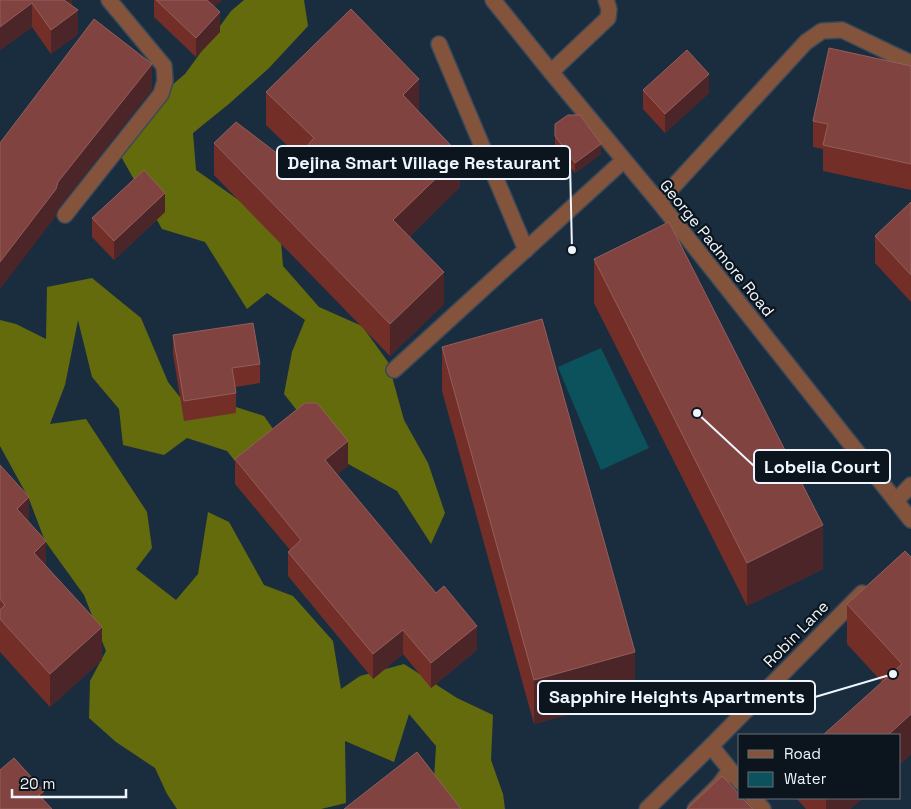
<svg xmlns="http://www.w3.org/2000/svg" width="911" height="809" viewBox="0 0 911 809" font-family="'Space Grotesk',sans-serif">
  <rect width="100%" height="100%" fill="#1a2d3f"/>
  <!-- forest -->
  <g fill="#646b0d">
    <polygon points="244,0 304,0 308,26 269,68 230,103 193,133 196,170 280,229 283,266 319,307 362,326 388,362 404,420 428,463 445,513 431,544 397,491 332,455 284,394 292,352 305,320 267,293 247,309 205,242 162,229 119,153 144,109 185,74 231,11"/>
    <polygon points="92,278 141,318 168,382 187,406 227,404 264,416 299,466 269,504 227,451 187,438 164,455 123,445 119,409 92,377 78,320 65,385 50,424 86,419 147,512 152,548 136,569 176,600 198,574 208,512 229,522 264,585 293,596 333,641 341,689 360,676 404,664 457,698 493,715 491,760 503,794 505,809 449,809 434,780 436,746 409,714 394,762 345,741 346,803 321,809 177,809 167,794 155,768 116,742 89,718 90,681 106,651 84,595 45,541 29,499 0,446 0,320 16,324 46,339 47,287"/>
  </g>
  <!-- water -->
  <polygon fill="#0c525c" points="601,348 649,448 601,470 558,367"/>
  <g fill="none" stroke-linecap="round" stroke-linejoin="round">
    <!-- minor casing -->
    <g stroke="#384959" stroke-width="18">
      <g id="minor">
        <polyline points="493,0 551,72 659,202 911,520"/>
        <polyline points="439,44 526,250"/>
        <polyline points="551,72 608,18 609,9 606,0"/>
        <polyline points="659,202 806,42 822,31 842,30 911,63"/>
        <polyline points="65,215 161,94 165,81 164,66 109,0"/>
        <polyline points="394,370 624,160"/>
        <polyline points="896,501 911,485"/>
        <polyline points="711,746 740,782"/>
        <polyline points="753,798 763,809"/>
        <polyline points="647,809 711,746 862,593"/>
        <polyline points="695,809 720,784 730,770"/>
      </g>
    </g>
    <!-- minor -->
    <use href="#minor" stroke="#84533b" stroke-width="15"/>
  </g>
  <!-- wall -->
  <g fill="#742e28">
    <polygon points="0,0 72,0 72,6 78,34 51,54 32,27 0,50"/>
    <polygon points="154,0 222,0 214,7 220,32 196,57 154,17"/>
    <polygon points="911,66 911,190 823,171 823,149 813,147 813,121"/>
    <polygon points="643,90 709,93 665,133 643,109"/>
    <polygon points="266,92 419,112 460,187 410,236 444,304 390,356 214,175 214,143 291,164 298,156 266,125"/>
    <polygon points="555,124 601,154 575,173 555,146"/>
    <polygon points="911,202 911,302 875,263 875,236"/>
    <polygon points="165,212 114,260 92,237 92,218"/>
    <polygon points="594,259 823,569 747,606 594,303"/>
    <polygon points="173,335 260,364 260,383 235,387 236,393 236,413 184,421 173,354"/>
    <polygon points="442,347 635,696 534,724 442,391"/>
    <polygon points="235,459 348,466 337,474 477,650 431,688 403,654 373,679 288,576 288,552 290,550 235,484"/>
    <polygon points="0,465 29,523 46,567 102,660 50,707 0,652"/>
    <polygon points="911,557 911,754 900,764 900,735 882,682 847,644 847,604"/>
    <polygon points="797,798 863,798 850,809 806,809 797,799"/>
  </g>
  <!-- shaded-wall -->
  <g fill="#4b2528">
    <polygon points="63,0 72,0 72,15 78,10 78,34 51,54 51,30"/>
    <polygon points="204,0 222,0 204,17"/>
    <polygon points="32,3 32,27 0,50 0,27"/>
    <polygon points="220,12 220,32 196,57 196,38"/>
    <polygon points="152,64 152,90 58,209 56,216 0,289 0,262 58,182"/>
    <polygon points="709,74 709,93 665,133 665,114"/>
    <polygon points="419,79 419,112 403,95"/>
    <polygon points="601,144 601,154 575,173 575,163"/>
    <polygon points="460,155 460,187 393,252 393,220"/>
    <polygon points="165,193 165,212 114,260 114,241"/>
    <polygon points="444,272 444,304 390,356 390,324"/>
    <polygon points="348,441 348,466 325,484 325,460"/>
    <polygon points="29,497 29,530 17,509"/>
    <polygon points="823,525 823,569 747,606 747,563"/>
    <polygon points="46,541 46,574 34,553"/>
    <polygon points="477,626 477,650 431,688 431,663"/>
    <polygon points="102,627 102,660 50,707 50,674"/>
    <polygon points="403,630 403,654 373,679 373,654"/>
    <polygon points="635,652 635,696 534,724 534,680"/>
    <polygon points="911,714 911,754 900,764 900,735 888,735"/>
    <polygon points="44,791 44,809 39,795"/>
    <polygon points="826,798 863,798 850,809 826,809"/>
  </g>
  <!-- building -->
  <g fill="#81433f" stroke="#925f5c">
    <polygon points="0,0 64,0 78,10 51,30 32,3 0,27"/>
    <polygon points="156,0 207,0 220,12 196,38"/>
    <polygon points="351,9 419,79 403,95 460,155 393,220 444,272 390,324 214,143 236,122 291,164 314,138 266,92"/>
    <polygon points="94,19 152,64 58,182 56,189 0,262 0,143"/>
    <polygon points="829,48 911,66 911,164 823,145 828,124 813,121"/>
    <polygon points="687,50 709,74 665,114 643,90"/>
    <polygon points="568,115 580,115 601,144 575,163 555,136 555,124"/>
    <polygon points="144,170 165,193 114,241 92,218"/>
    <polygon points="911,202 911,275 875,236"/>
    <polygon points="669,222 823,525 747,563 594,259"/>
    <polygon points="542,319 635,652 534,680 442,347"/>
    <polygon points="253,323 260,364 232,368 236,393 184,401 173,335"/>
    <polygon points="305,403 317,403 348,441 325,460 436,593 444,586 477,626 431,663 403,630 373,654 288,552 301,540 235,459"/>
    <polygon points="0,465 29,497 17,509 46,541 34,553 102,627 50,674 0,619 0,610 5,605 0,599"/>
    <polygon points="905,551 911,557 911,714 888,735 823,735 902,664 847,604"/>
    <polygon points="417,752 461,809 344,809"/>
    <polygon points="14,758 44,791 39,795 52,809 0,809 0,770"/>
    <polygon points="722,776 740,795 740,798 742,798 753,809 687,809"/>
  </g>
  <g text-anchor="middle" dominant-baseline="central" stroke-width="4.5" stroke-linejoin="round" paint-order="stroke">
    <!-- street labels -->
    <g font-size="16" fill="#eef5fc" stroke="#0c151d">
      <text transform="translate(717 248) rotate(51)">George Padmore Road</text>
      <text transform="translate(796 634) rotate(-46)">Robin Lane</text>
    </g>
  </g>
  <!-- callouts -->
  <path fill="none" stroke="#eef5fc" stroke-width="2" d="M572 250L570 163M697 413L754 466M893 674L815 697"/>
  <g fill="#eef5fc" stroke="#0c151d" stroke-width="2">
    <circle cx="572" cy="250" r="5"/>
    <circle cx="697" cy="413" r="5"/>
    <circle cx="893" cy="674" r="5"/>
  </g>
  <g fill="#0c151d" stroke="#eef5fc" stroke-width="2">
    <rect x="277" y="146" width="293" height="33" rx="5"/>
    <rect x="754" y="450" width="136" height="33" rx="5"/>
    <rect x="538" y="681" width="277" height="33" rx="5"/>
  </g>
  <g font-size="18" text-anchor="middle" font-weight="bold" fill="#eef5fc">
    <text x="424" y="169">Dejina Smart Village Restaurant</text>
    <text x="822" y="473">Lobelia Court</text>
    <text x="677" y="703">Sapphire Heights Apartments</text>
  </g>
  <!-- legend -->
  <rect x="738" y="734" width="162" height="65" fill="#0c151d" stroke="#666f76"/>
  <rect x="748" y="750" width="25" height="8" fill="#84533b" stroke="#666f76"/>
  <text x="784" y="759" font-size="15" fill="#eef5fc">Road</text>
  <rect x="748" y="772" width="25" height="15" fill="#0c525c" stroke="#666f76"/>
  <text x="784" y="784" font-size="15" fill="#eef5fc">Water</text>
  <!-- scale -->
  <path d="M12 789v8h114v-8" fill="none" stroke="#eef5fc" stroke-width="2.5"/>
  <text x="20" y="789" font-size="15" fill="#eef5fc" stroke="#0c151d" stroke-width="4" paint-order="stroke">20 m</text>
</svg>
